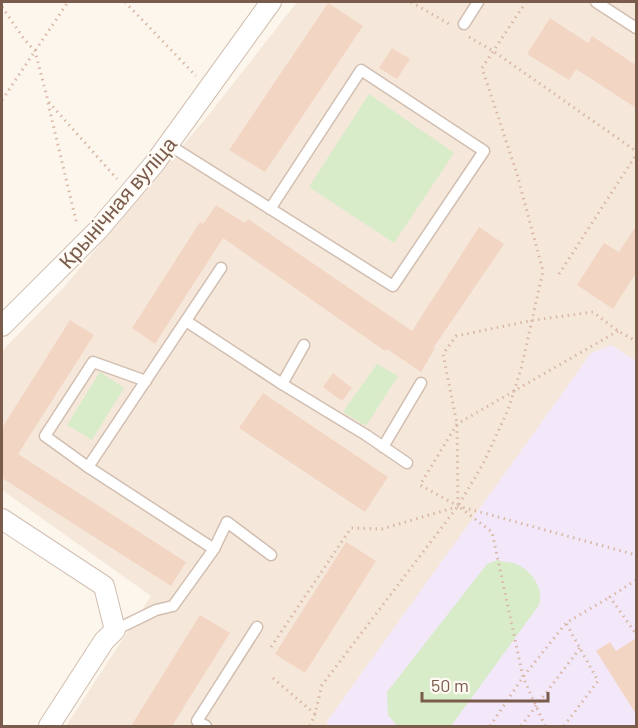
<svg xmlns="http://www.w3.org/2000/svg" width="638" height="728" viewBox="0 0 638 728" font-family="Barlow,sans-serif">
  <rect width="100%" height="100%" fill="#fdf6ec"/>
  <!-- residential -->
  <polygon fill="#f5e8da" points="297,2 636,2 636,361 611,345 326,723 330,726 66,726 151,596 2,490 2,351 64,287 211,112"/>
  <!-- education -->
  <polygon fill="#f3e8fa" points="611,345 636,361 636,726 330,726 326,723 591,353"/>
  <!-- green -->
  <g fill="#d8ecc9">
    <polygon points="369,94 454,153 394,243 309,187"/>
    <polygon points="377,364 398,376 366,426 343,412"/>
    <polygon points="100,372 124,388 92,440 67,425"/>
    <path d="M498 560C503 562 508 562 513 563 530 568 545 588 539 605L451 726H397L388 715 387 692 487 564Z"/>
  </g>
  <!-- building -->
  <g fill="#f3d5c3">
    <polygon points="328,3 363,26 265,172 229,150"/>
    <polygon points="550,18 588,43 592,36 636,65 636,108 576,69 569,80 527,54"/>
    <polygon points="392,48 410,59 397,79 379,68"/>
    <polygon points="216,205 245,223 248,219 412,331 479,227 504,244 434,347 435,348 421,372 387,349 385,351 223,238 155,344 132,328 200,222 203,224"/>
    <polygon points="636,226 636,273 613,309 577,285 604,243 619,252"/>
    <polygon points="70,320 94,335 18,454 186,562 171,586 2,478 2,428"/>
    <polygon points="333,373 352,388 342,401 323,387"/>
    <polygon points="263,393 388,477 365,512 239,428"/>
    <polygon points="346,542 376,561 305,673 275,654"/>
    <polygon points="200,615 230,633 172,726 131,726"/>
    <polygon points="636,638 636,714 596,651 610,642 616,651"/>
  </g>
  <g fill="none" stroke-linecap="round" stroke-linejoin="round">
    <!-- lane casing -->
    <g stroke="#d1beb0" stroke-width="13">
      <g id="lane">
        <polyline points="596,2 636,28"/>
        <polyline points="464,24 478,2"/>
        <polyline points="169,145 393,286 484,151 361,70 270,209"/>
        <polyline points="186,321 282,384 304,345"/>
        <polyline points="282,384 366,435 407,463"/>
        <polyline points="383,447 421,383"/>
        <polyline points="88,467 45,436 93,362 146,381"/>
        <polyline points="214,549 227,522 271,555"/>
        <polyline points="115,630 156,610 173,606 214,549 88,467 221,268"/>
        <polyline points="206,726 197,721 257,627"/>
      </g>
    </g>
    <!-- street casing -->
    <g stroke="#d1beb0" stroke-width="22">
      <g id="street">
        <polyline points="2,326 98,230 154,164 271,2"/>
        <polyline points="2,519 104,586 115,630 104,641 49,726"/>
      </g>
    </g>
    <!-- path -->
    <g stroke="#d9b8a5" stroke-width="3" stroke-dasharray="1.5 4.5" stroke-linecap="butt">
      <polyline points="125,2 196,76"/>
      <polyline points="411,2 451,25"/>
      <polyline points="2,7 24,39 35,51 48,101 117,179"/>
      <polyline points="469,37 493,51 636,151"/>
      <polyline points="2,100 68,2"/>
      <polyline points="48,103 77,225"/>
      <polyline points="559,274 636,155"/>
      <polyline points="618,331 457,424 420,485 458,506 636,555"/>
      <polyline points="636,580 610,597 636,634"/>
      <polyline points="271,647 351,528 382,529 456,507"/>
      <polyline points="273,678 315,714 322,685 458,506 483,464 508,410 521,369 543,271 517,174 482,68 526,2"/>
      <polyline points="310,726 315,714"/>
      <polyline points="490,726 523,677 566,623 610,597"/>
      <polyline points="521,726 580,648"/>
      <polyline points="545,726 523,677 492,532 458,506 457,424 443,354 456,336 534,320 593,312 618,331 636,341"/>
      <polyline points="564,726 598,681 566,623"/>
    </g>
    <!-- lane -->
    <use href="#lane" stroke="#fff" stroke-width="10"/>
    <!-- street -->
    <use href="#street" stroke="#fff" stroke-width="20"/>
  </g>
  <g text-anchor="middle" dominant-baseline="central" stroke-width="4.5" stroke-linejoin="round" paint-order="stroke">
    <!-- street labels -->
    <g font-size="21" fill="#7a5c4d" stroke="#fffaf3">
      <text transform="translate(117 202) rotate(-49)">Крынічная вуліца</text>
    </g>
  </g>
  <!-- border -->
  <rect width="638" height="728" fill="none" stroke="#7a5c4d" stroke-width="6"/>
  <!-- scale -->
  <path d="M422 692v9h126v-9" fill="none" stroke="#7a5c4d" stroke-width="3"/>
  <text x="431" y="692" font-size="18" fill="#7a5c4d" stroke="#fffaf3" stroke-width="4.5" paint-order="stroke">50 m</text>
</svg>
